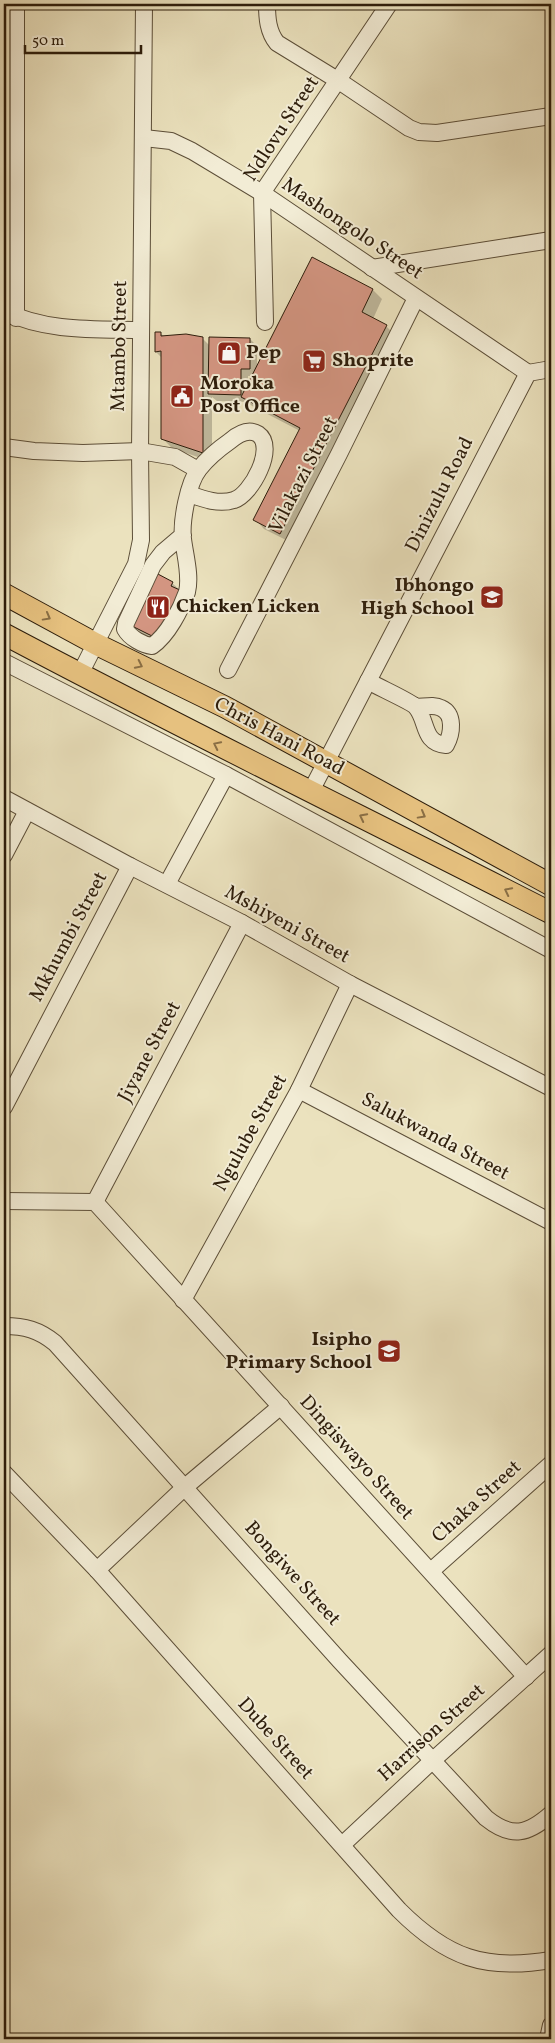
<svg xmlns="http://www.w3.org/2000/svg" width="555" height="2043" viewBox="0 0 555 2043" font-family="Vollkorn,serif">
  <rect width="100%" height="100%" fill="#ebe2be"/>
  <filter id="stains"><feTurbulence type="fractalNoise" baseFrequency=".004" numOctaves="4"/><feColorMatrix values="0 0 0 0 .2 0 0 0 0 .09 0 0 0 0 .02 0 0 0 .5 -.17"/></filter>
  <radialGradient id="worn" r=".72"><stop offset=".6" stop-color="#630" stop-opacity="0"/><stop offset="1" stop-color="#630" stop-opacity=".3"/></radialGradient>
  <!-- shadow -->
  <g fill="#0003" fill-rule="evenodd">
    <path d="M373 290 382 299 373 319 386 326 396 336 290 542 264 529 255 519 300 431 252 406 248 402 217 401 212 397V462L172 448 162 438V358L156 352V333H160L165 337 202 338 210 346 250 339 257 346V367ZM248 376H253L248 385Z"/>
    <polygon points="172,583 180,590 163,644 140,633 133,626"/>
  </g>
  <!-- building -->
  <g fill="#d39581" stroke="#2d1d0b">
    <polygon points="312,257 373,289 362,312 387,325 280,534 253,520 300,428 241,397"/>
    <polygon points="155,332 161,332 161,336 186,334 203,337 203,453 161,439 161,351 155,352"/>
    <polygon points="209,337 250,338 250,369 241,369 241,395 208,394"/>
    <polygon points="156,573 173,582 171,586 182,591 156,638 132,626"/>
  </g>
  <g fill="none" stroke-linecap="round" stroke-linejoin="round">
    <!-- minor casing -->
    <g stroke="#5c4e38" stroke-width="18">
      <g id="minor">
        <polyline points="16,4 16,318"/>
        <path d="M267 4C267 18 268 32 277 43L339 81 409 128 419 132 437 133 551 116"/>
        <polyline points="144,138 171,141 192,151 262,193 528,373"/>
        <polyline points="372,268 551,240"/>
        <path d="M4 311C46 332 95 329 141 330"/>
        <polyline points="265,322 262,193 389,4"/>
        <polyline points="4,447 34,451 83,453 140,451 175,457 198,470"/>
        <path d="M183 535 163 552 153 565 126 623 125 629C130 638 143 645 152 646 168 635 181 609 187 592 191 576 185 555 183 539 181 521 188 483 199 469 207 459 220 448 230 441 237 435 248 428 258 434 277 447 251 495 234 500 219 505 203 499 189 494"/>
        <polyline points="4,662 226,775 551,950"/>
        <polyline points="228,670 339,454 416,298"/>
        <polyline points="80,674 136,564 141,540 140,451 144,4"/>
        <path d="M368 681C376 686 412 702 416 707 428 721 422 743 446 745 452 734 455 714 441 708 434 704 424 707 416 707"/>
        <polyline points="311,791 528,373 551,369"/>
        <polyline points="4,798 130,866 242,923 350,984 551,1088"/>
        <polyline points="4,855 27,811"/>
        <polyline points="167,884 226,775"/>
        <polyline points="299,1090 551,1222"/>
        <polyline points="4,1107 130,866"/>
        <polyline points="4,1201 95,1202 526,1677"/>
        <polyline points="95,1202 242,923"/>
        <polyline points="183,1300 299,1090 350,984"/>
        <path d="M4 1326C25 1326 39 1330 55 1343L340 1661 486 1818C512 1839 528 1834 551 1814"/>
        <path d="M4 1473 97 1570 399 1910C447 1958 485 1971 551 1960"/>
        <polyline points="97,1570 185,1487 281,1406"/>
        <polyline points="431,1571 551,1464"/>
        <polyline points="342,1845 432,1761 551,1654"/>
        <polyline points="548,2039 551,2025"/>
      </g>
    </g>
    <!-- major casing -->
    <g stroke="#2d1d0b" stroke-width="23">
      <g id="major">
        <polyline points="4,594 96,644 225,707 551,885"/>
        <path d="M4 634C185 730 369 820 551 913"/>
      </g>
    </g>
    <!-- minor -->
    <use href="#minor" stroke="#f2ecd5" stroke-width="16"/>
    <!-- major -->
    <use href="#major" stroke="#e6c17f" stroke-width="21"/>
  </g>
  <!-- one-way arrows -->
  <defs><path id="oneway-chevron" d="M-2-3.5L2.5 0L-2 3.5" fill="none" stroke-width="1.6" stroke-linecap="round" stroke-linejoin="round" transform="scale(1.25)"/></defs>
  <g stroke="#8a6f45">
    <use href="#oneway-chevron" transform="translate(47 617) rotate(29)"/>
    <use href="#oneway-chevron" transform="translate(139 665) rotate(26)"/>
    <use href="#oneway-chevron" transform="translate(217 745) rotate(-154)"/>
    <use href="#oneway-chevron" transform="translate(422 815) rotate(29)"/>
    <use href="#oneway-chevron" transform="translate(363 817) rotate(-153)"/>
    <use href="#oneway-chevron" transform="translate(508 891) rotate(-153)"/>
  </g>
  <!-- icons -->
  <defs>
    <g id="shop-square" transform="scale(1.25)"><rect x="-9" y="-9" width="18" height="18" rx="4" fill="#8f2418" stroke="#f2ecd5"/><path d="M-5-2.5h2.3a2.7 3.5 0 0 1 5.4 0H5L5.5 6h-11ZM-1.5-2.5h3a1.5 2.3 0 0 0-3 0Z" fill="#fff"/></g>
    <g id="supermarket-square" transform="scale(1.25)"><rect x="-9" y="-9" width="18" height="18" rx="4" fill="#8f2418" stroke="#f2ecd5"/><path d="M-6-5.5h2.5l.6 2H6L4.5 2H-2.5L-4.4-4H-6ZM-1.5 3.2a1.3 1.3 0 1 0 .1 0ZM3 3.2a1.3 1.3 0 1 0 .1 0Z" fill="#fff"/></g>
    <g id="civic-square" transform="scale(1.25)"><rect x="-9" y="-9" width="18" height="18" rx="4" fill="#8f2418" stroke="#f2ecd5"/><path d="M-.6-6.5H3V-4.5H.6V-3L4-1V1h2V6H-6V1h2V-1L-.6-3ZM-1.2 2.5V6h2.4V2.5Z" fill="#fff"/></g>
    <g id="school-square" transform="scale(1.25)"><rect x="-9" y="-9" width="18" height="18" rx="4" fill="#8f2418" stroke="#f2ecd5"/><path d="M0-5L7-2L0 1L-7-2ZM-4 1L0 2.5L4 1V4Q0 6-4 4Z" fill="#fff"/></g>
    <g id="restaurant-square" transform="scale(1.25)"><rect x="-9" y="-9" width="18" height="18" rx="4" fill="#8f2418" stroke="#f2ecd5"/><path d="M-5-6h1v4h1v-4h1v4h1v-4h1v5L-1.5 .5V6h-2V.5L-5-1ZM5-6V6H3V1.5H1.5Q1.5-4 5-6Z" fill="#fff"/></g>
  </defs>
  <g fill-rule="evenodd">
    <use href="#shop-square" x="229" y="353"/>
    <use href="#supermarket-square" x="314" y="361"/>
    <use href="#civic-square" x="182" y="396"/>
    <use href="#school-square" x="492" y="597"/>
    <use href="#restaurant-square" x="158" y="607"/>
    <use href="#school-square" x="389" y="1351"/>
  </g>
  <g text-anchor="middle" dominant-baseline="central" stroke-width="4" stroke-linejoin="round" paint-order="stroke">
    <!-- street labels -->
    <g font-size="20" fill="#2d1d0b" stroke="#f2ecd5">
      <text transform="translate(282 129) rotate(-57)">Ndlovu Street</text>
      <text transform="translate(352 229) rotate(34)">Mashongolo Street</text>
      <text transform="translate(120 346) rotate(-89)">Mtambo Street</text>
      <text transform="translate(304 475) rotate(-63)">Vilakazi Street</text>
      <text transform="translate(440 495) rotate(-63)">Dinizulu Road</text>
      <text transform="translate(279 737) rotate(28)">Chris Hani Road</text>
      <text transform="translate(287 925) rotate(29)">Mshiyeni Street</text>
      <text transform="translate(69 937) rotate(-62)">Mkhumbi Street</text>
      <text transform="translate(150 1052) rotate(-62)">Jiyane Street</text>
      <text transform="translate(251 1133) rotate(-61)">Ngulube Street</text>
      <text transform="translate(435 1137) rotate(28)">Salukwanda Street</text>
      <text transform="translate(356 1458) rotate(48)">Dingiswayo Street</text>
      <text transform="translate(477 1502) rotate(-42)">Chaka Street</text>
      <text transform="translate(292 1574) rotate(48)">Bongiwe Street</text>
      <text transform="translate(432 1733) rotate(-42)">Harrison Street</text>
      <text transform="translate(275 1739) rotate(48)">Dube Street</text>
    </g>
    <!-- poi labels -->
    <g font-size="20" font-weight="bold" fill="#2d1d0b" stroke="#f2ecd5" text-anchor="start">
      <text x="246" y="353">Pep</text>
      <text x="332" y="361">Shoprite</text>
      <text x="200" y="384">Moroka<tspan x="200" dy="23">Post Office</tspan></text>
      <text x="474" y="586" text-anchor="end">Ibhongo<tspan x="474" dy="23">High School</tspan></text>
      <text x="176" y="607">Chicken Licken</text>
      <text x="372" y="1340" text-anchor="end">Isipho<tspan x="372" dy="23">Primary School</tspan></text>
    </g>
  </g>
  <!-- margin -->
  <rect width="555" height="2043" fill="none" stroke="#ebe2be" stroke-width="20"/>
  <rect x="5" y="5" width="545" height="2033" fill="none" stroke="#2d1d0b" stroke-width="2.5"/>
  <rect x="10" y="10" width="535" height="2023" fill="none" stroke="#2d1d0b"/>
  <!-- scale -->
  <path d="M25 45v8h116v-8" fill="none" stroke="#2d1d0b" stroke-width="2.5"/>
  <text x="32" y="45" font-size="15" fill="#2d1d0b" stroke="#f2ecd5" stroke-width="4" paint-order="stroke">50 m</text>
  <rect width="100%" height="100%" filter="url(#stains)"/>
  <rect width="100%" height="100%" fill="url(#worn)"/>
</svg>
